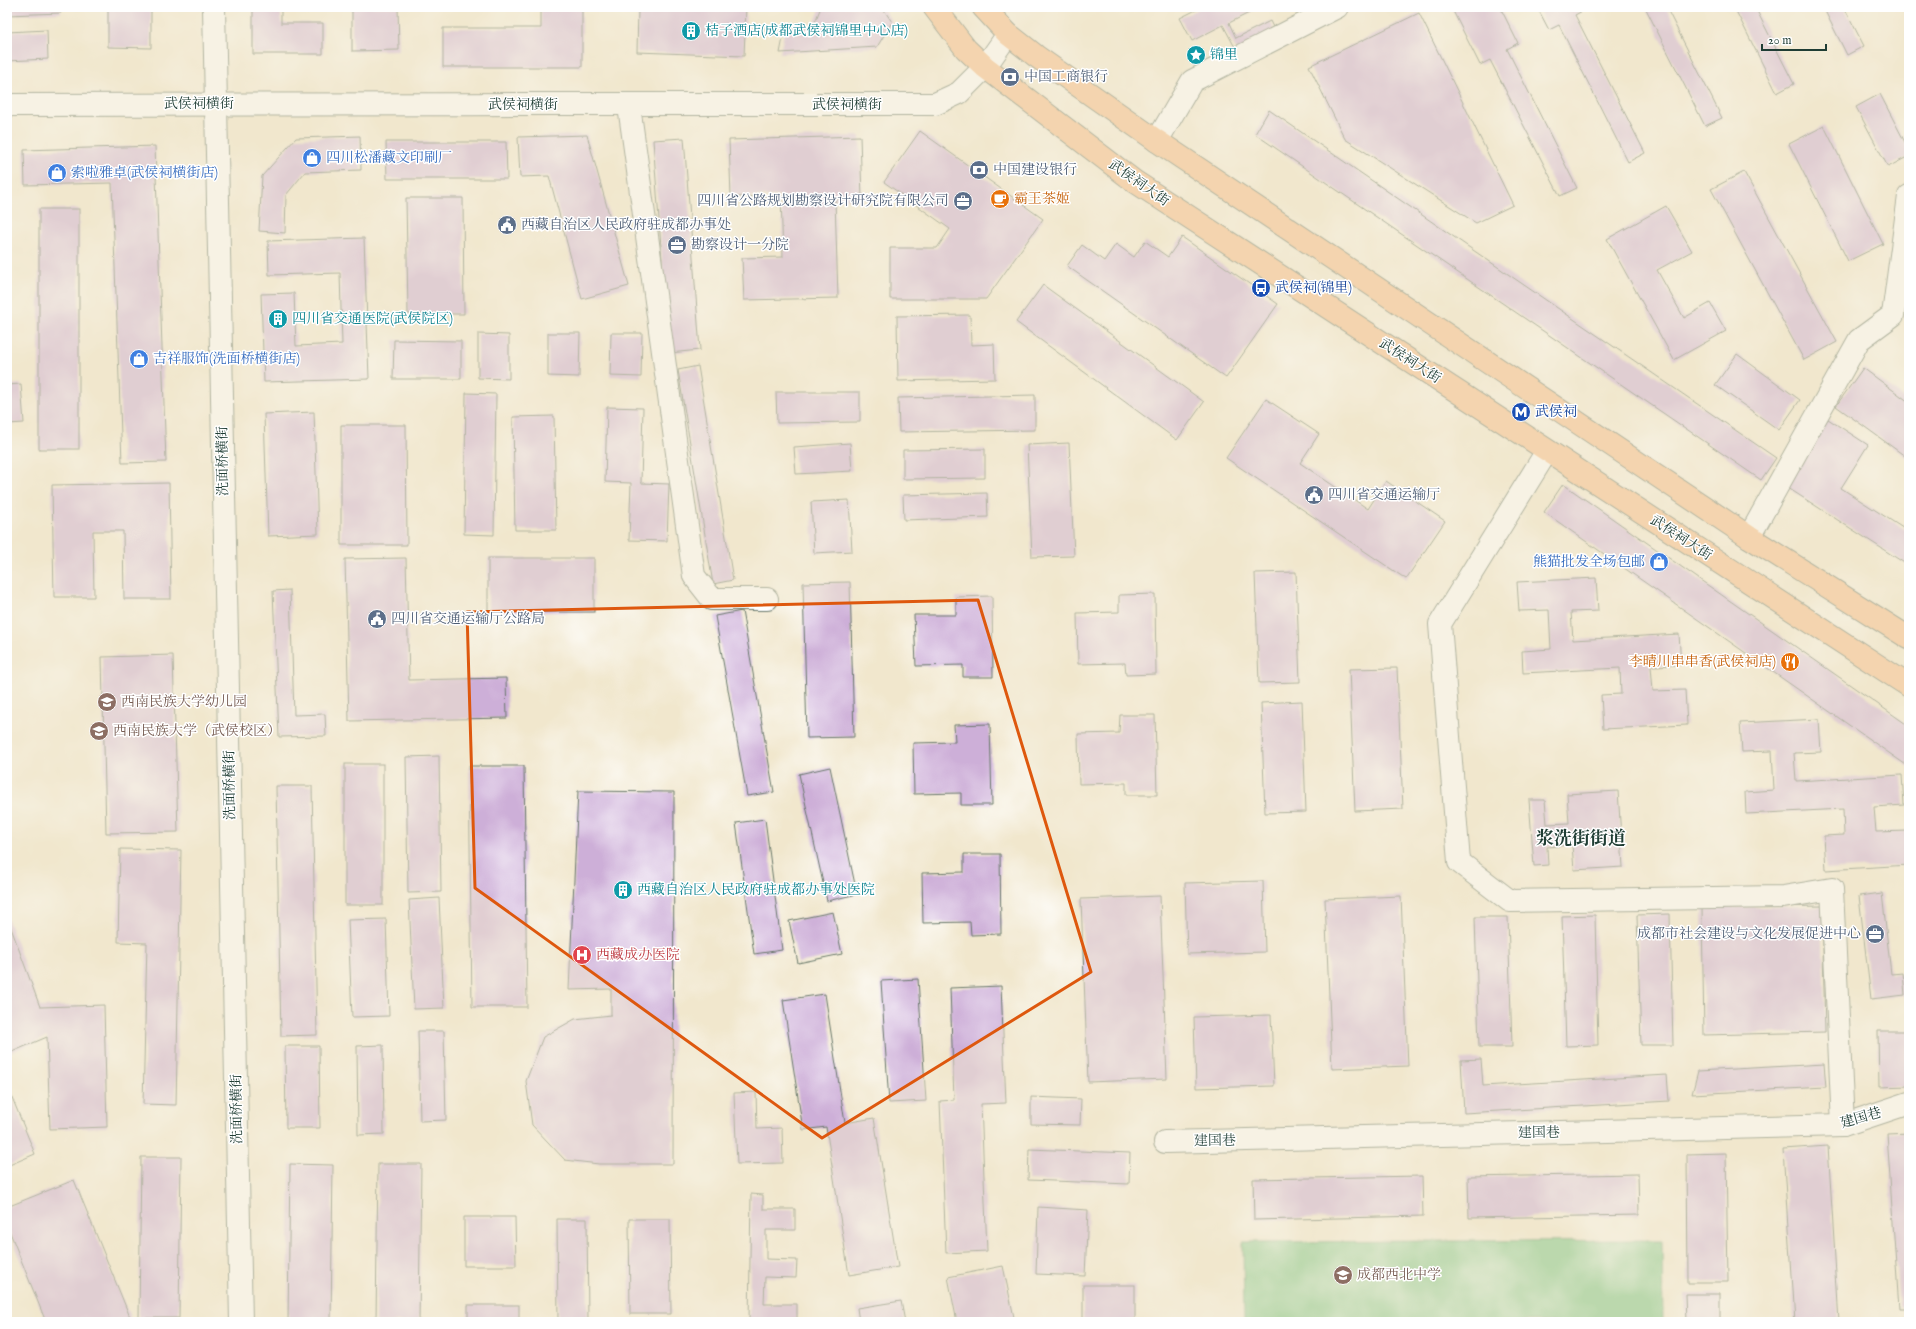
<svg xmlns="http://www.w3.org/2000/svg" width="1916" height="1329" viewBox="0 0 1916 1329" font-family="'IM FELL English','Noto Serif SC',serif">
  <rect width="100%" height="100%" fill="#fff"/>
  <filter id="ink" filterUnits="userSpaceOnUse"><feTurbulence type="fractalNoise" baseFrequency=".025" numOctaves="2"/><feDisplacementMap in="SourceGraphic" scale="8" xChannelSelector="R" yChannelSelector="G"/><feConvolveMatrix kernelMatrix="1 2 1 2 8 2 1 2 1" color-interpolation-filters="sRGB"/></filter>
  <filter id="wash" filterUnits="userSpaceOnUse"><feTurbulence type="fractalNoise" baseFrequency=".012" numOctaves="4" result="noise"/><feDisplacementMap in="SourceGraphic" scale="16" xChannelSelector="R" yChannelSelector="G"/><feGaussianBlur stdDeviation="0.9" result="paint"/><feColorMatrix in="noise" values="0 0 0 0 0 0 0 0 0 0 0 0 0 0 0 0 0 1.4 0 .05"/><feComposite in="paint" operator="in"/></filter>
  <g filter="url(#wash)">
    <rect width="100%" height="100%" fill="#f1e7cd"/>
    <!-- green -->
    <polygon fill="#7ac685" stroke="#4c825c" points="1662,1240 1663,1322 1244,1322 1243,1242"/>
    <g id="blocks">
      <!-- building -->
      <g fill="#cdafd8">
        <polygon points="7,7 60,7 61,13 7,15"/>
        <polygon points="108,7 151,7 151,48 108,47"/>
        <polygon points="253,7 281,7 281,23 323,23 323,54 253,54"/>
        <polygon points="352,7 398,7 399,50 352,51"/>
        <polygon points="541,7 582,7 582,67 443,67 443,28 541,28"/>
        <polygon points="654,7 746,7 744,56 637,52 638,9 654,9"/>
        <polygon points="821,7 882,7 892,22 877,47 780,53 785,28 813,27"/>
        <polygon points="1202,7 1261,7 1229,23 1236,38 1270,21 1276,33 1238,53 1223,25 1192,41 1180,18"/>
        <polygon points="1451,7 1500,7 1518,43 1507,49 1577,188 1560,196 1490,60 1480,65"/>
        <polygon points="1537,7 1585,7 1586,9 1575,15 1645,153 1628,162 1559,25 1549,30"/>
        <polygon points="1645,7 1666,7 1722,118 1705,126"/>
        <polygon points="1734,7 1755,7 1794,84 1777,93"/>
        <polygon points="1823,7 1844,7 1864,46 1847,55"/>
        <polygon points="1419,13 1513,205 1476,223 1345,139 1309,66"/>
        <polygon points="47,30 48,59 7,61 7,32"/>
        <polygon points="1880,94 1909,150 1909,156 1888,167 1856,107"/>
        <polygon points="1269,110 1776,458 1761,480 1255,134"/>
        <polygon points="1824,126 1883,244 1848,261 1789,144"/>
        <polygon points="920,131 1043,219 986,299 890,299 890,248 937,248 950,229 884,182"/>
        <polygon points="587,135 629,286 582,299 549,176 520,177 518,137"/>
        <polygon points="360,136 361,170 305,172 286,195 285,233 259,231 262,176 296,138"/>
        <polygon points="860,136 862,199 835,199 838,298 744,300 742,258 783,257 781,196 731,197 729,140"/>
        <polygon points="684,138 700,350 669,353 653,140"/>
        <polygon points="386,142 506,142 507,179 387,179"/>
        <polygon points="155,146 166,462 122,463 112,183 25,185 24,150"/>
        <polygon points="1744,172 1837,342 1804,360 1711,189"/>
        <polygon points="406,198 463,198 464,314 408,314"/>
        <polygon points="1666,206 1692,251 1657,270 1684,318 1710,303 1726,331 1674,360 1607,239"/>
        <rect x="39" y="209" width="40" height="240"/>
        <polygon points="1182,237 1278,304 1226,378 1067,266 1082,245 1104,261 1116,244 1134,257 1145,241 1168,257"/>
        <polygon points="364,238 369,379 264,382 261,294 294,293 296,346 342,344 340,273 269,275 268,241"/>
        <polygon points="1043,285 1204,402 1177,440 1016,322"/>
        <polygon points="970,315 971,345 994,344 995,379 898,381 897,316"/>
        <polygon points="548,333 580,333 579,377 548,376"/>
        <polygon points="611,333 642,333 641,377 610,376"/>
        <polygon points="478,334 509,335 509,379 478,378"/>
        <polygon points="394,340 461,341 461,379 393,379"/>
        <polygon points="1737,354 1800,400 1779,430 1715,385"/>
        <polygon points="698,366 733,580 713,584 678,370"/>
        <polygon points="1863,368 1909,402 1909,459 1836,406"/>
        <polygon points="21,384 24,423 7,424 7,385"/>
        <polygon points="776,392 860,392 860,422 777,423"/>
        <polygon points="466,393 496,394 494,535 464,534"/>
        <polygon points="1035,395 1035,430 899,432 898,398"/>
        <polygon points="1266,399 1319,434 1300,463 1368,509 1386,481 1445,521 1406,579 1226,458"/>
        <polygon points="607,407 643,408 641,483 669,484 667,541 629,540 631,483 605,482"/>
        <polygon points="314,412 318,534 268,536 264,414"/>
        <polygon points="554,416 556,530 515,530 513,417"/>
        <polygon points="1828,419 1868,445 1841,488 1909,532 1909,566 1785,486"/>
        <polygon points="341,425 406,425 407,545 341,545"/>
        <polygon points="850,443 852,471 796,474 794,447"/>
        <polygon points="1069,443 1074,556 1032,557 1027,445"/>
        <polygon points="985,449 985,478 903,479 903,450"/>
        <polygon points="169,483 171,599 124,599 123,531 93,531 94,597 54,597 52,485"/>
        <polygon points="1563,484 1909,726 1909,767 1544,512"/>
        <polygon points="987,493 988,517 904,520 903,495"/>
        <polygon points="849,500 852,551 814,553 811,502"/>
        <polygon points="406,558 409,680 506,678 507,718 349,721 345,559"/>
        <rect x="488" y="558" width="106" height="54"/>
        <polygon points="1296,572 1300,682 1259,683 1255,573"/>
        <polygon points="1596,578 1598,611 1571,612 1573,640 1679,634 1681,665 1651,666 1653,691 1685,690 1687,725 1603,729 1601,695 1621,694 1620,668 1523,673 1522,651 1551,649 1549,610 1519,611 1517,582"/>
        <polygon points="850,582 854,737 807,738 803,583"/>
        <polygon points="290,590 294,715 325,714 326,736 279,737 273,591"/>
        <polygon points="1155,594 1156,674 1126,675 1125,663 1078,664 1077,613 1119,612 1119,595"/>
        <polygon points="992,596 993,677 963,677 963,665 916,666 914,615 956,615 956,597"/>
        <polygon points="742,611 774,792 747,796 715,616"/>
        <polygon points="173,655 178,832 106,833 102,657"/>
        <polygon points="1397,668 1403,809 1355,811 1349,669"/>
        <polygon points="1302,701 1306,812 1265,813 1261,703"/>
        <polygon points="1120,715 1155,715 1157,795 1126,795 1126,783 1079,784 1078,734 1119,733"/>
        <polygon points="1819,719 1821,752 1794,753 1796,781 1902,775 1904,805 1874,807 1876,832 1908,831 1909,865 1826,870 1824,836 1844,835 1843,809 1746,814 1745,792 1774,790 1772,751 1742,752 1740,723"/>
        <polygon points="990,724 992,805 961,805 961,793 914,794 913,743 955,742 954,725"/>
        <polygon points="439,756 441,892 408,893 406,757"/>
        <rect x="345" y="764" width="38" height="141"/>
        <polygon points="469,766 524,766 527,1007 472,1007"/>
        <polygon points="830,767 857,894 827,901 799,774"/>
        <polygon points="276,786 312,786 317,1035 281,1036"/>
        <polygon points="578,791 674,792 673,1164 599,1164 565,1160 532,1125 526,1081 543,1037 575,1019 611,1015 611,989 569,990"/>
        <polygon points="1618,791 1623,867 1574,870 1572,845 1547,847 1548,865 1534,866 1529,800 1545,800 1547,824 1569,823 1567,794"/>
        <polygon points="765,819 782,950 754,954 736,823"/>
        <polygon points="120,849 181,850 176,1105 143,1104 147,943 118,942"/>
        <polygon points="964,854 1000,854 1001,934 971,935 970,922 923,923 922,873 964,872"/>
        <polygon points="1263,881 1265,952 1187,954 1185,883"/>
        <polygon points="1882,893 1891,974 1903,973 1905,995 1871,999 1859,896"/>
        <polygon points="1160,896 1167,1079 1088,1082 1081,899"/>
        <polygon points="1401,896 1408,1066 1332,1069 1325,899"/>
        <polygon points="439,898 444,1008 414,1009 409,900"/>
        <polygon points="1822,906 1825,1032 1704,1035 1702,908"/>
        <polygon points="833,912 842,954 798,963 789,921"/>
        <polygon points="1670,914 1673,1045 1641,1045 1637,915"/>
        <polygon points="1595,915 1598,1045 1566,1046 1562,916"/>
        <polygon points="7,917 40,1007 104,1005 107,1127 50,1129 47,1037 7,1054"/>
        <polygon points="1475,917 1508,917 1512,1047 1479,1047"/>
        <polygon points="386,919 389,1016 352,1017 348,920"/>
        <polygon points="918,979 926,1101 889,1103 881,981"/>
        <polygon points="1001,986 1006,1103 981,1104 987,1251 946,1253 940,1101 954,1100 950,988"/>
        <polygon points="825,994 845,1123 874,1118 898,1267 849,1275 826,1127 803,1130 783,1000"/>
        <polygon points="1271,1015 1274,1086 1196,1088 1194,1017"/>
        <polygon points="418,1031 444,1031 446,1120 420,1121"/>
        <polygon points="1878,1031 1909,1031 1909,1086 1879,1087"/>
        <polygon points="383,1045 384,1134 358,1135 357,1046"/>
        <polygon points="285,1046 319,1046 320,1128 286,1128"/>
        <polygon points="1481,1059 1483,1086 1667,1075 1669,1101 1464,1113 1461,1060"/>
        <polygon points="1824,1064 1826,1087 1692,1094 1698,1071"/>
        <polygon points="7,1085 35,1154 7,1166"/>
        <polygon points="756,1092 757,1129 782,1128 783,1163 737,1164 734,1093"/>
        <polygon points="1031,1097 1081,1099 1080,1125 1031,1124"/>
        <polygon points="1909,1133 1909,1308 1899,1308 1887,1134"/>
        <polygon points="1828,1146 1839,1321 1794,1322 1783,1149"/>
        <polygon points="1029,1149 1130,1153 1129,1184 1028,1180"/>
        <polygon points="1726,1153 1728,1282 1688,1282 1687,1154"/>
        <polygon points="141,1157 181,1157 179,1318 139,1318"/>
        <polygon points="290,1164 333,1165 331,1322 288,1322"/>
        <polygon points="378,1164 421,1164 419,1322 376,1322"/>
        <polygon points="1638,1174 1639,1215 1469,1218 1468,1177"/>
        <polygon points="1422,1176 1423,1216 1254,1220 1253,1179"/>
        <polygon points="74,1180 132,1322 46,1322 7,1225 7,1207"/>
        <polygon points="751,1194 763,1195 763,1209 795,1209 795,1230 766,1230 766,1259 797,1260 796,1278 765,1277 764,1304 797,1304 797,1322 749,1322"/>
        <polygon points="1038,1207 1088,1210 1085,1276 1036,1274"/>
        <polygon points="464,1217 515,1217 516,1266 464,1266"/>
        <polygon points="557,1219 587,1219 588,1322 558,1322"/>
        <polygon points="629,1219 670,1219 671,1314 630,1314"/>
        <polygon points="1003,1266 1015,1322 957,1322 948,1277"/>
        <rect x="1083" y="1285" width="52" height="37"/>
        <polygon points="1685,1294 1720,1294 1720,1322 1686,1322"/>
        <polygon points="901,1301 905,1322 859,1322 857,1308"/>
        <rect x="468" y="1305" width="51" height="17"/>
      </g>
    </g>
  </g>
  <g filter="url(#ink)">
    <use href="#blocks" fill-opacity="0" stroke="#68786a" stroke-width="1"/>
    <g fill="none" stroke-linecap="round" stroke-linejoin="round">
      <!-- minor casing -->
      <g stroke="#68786a" stroke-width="24">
        <g id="minor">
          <polyline points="214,7 241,1322"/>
          <path d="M7 105C316 102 626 106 935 104L959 93 985 67 1008 34"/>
          <polyline points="629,106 694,576 712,599 767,599"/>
          <polyline points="1157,141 1192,81 1337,7"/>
          <polyline points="1547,451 1440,624 1459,862 1510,901 1783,897 1832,889 1843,1125"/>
          <polyline points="1749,537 1859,340 1893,315 1909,196"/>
          <polyline points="1165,1142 1843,1125 1909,1103"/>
        </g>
      </g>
      <!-- major casing -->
      <g stroke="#68786a" stroke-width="24">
        <g id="major">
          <polyline points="934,7 966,49 985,67 1134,181 1909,686"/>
          <polyline points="983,7 1008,34 1036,56 1157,141 1749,537 1909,638"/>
        </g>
      </g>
      <!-- minor -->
      <use href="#minor" stroke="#fff" stroke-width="22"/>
      <!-- major -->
      <use href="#major" stroke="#f8bd89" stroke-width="22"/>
    </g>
  </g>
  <!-- marked area -->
  <path d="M0 0H1916V1329H0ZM978 600 1091 972 822 1138 475 888 467 612Z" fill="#f1e7cd" fill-opacity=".55" fill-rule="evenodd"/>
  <path fill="none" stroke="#de580e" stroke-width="3" stroke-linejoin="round" d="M978 600 1091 972 822 1138 475 888 467 612Z"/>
  <!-- icons -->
  <defs>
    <g id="building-disc" transform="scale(1)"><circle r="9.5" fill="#0f9aa8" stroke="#fff"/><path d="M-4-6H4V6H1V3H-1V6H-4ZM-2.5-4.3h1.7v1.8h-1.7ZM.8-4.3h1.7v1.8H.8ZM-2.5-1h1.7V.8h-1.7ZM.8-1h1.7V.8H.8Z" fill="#fff"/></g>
    <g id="sight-disc" transform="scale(1)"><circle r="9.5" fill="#0f9aa8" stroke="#fff"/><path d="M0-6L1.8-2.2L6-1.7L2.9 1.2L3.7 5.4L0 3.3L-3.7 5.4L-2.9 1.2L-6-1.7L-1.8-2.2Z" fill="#fff"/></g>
    <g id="bank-disc" transform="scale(1)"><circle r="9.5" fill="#5c6f8a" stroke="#fff"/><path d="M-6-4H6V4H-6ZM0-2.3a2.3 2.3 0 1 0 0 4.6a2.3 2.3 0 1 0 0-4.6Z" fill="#fff"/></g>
    <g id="shop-disc" transform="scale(1)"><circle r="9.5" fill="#3f7fe0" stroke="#fff"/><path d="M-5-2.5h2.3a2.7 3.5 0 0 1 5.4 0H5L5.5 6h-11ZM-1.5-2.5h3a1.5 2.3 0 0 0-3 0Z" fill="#fff"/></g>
    <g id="cafe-disc" transform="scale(1)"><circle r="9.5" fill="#e8710a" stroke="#fff"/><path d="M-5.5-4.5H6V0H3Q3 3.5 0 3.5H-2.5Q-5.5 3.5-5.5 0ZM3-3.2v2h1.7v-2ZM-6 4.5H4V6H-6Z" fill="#fff"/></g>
    <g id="office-disc" transform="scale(1)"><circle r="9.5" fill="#5c6f8a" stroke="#fff"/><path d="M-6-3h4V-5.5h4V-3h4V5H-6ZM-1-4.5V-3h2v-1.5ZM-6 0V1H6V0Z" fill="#fff"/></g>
    <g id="civic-disc" transform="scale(1)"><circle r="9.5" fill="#5c6f8a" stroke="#fff"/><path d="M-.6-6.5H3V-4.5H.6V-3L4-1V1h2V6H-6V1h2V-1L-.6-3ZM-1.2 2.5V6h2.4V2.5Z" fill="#fff"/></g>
    <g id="bus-disc" transform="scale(1)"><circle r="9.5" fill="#1a4fb4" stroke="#fff"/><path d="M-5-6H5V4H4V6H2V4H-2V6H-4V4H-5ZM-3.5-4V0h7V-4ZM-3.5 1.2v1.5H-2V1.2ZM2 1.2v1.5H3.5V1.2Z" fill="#fff"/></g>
    <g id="metro-disc" transform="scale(1)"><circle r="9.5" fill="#1a4fb4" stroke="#fff"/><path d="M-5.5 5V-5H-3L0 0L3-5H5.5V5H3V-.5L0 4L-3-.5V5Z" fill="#fff"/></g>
    <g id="restaurant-disc" transform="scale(1)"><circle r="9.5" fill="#e8710a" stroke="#fff"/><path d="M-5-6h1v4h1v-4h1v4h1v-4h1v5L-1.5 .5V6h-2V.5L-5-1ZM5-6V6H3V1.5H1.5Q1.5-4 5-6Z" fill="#fff"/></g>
    <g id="school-disc" transform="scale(1)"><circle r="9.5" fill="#8d6e63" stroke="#fff"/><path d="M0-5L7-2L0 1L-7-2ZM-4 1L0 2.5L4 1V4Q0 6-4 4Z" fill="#fff"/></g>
    <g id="university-disc" transform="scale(1)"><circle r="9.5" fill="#8d6e63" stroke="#fff"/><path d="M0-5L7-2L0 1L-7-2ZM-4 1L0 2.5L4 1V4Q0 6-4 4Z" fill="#fff"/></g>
    <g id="hospital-disc" transform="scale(1)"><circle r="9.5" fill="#e0444e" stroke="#fff"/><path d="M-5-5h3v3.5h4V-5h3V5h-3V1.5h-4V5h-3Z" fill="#fff"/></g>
  </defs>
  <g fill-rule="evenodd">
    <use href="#building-disc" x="691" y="31"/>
    <use href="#sight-disc" x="1196" y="55"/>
    <use href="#bank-disc" x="1010" y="77"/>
    <use href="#shop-disc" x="312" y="158"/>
    <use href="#bank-disc" x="979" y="170"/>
    <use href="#shop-disc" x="57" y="173"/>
    <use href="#cafe-disc" x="1000" y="199"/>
    <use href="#office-disc" x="963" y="201"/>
    <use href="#civic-disc" x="507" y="225"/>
    <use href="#office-disc" x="677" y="245"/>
    <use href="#bus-disc" x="1261" y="288"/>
    <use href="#building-disc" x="278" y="319"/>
    <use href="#shop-disc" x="139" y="359"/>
    <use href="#metro-disc" x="1521" y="412"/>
    <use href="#civic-disc" x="1314" y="495"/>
    <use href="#shop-disc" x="1659" y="562"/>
    <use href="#civic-disc" x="377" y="619"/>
    <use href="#restaurant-disc" x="1790" y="662"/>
    <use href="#school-disc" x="107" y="702"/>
    <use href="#university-disc" x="99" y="731"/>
    <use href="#building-disc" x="623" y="890"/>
    <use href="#office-disc" x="1875" y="934"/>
    <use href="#hospital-disc" x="582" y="955"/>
    <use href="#school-disc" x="1343" y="1275"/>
  </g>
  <g text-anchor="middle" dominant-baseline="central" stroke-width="3" stroke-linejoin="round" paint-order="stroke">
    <!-- culture labels -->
    <g font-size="14" fill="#0d838f" stroke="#fff" text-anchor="start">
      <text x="705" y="31">桔子酒店(成都武侯祠锦里中心店)</text>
      <text x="1210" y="55">锦里</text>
      <text x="292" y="319">四川省交通医院(武侯院区)</text>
      <text x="637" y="890">西藏自治区人民政府驻成都办事处医院</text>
    </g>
    <!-- service labels -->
    <g font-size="14" fill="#4e5e75" stroke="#fff" text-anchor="start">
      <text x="1024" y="77">中国工商银行</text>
      <text x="993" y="170">中国建设银行</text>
      <text x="949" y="201" text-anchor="end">四川省公路规划勘察设计研究院有限公司</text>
      <text x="521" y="225">西藏自治区人民政府驻成都办事处</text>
      <text x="691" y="245">勘察设计一分院</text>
      <text x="1328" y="495">四川省交通运输厅</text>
      <text x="391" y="619">四川省交通运输厅公路局</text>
      <text x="1861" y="934" text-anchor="end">成都市社会建设与文化发展促进中心</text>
    </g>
    <!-- street labels -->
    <g font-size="14" fill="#1f3d34" stroke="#fff">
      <text x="199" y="104">武侯祠横街</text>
      <text x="523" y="105">武侯祠横街</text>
      <text x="847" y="105">武侯祠横街</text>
      <text transform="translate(1139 183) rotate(35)">武侯祠大街</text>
      <text transform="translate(1410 361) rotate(33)">武侯祠大街</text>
      <text transform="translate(223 461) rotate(-91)">洗面桥横街</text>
      <text transform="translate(1681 538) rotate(33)">武侯祠大街</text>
      <text transform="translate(230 785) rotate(-91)">洗面桥横街</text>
      <text transform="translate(237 1109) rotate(-91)">洗面桥横街</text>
      <text transform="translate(1861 1118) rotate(-16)">建国巷</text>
      <text transform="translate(1539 1133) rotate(-1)">建国巷</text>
      <text transform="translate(1215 1141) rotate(-1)">建国巷</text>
    </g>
    <!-- shop labels -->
    <g font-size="14" fill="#366cbe" stroke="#fff" text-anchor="start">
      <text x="326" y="158">四川松潘藏文印刷厂</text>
      <text x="71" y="173">索啦雅卓(武侯祠横街店)</text>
      <text x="153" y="359">吉祥服饰(洗面桥横街店)</text>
      <text x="1645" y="562" text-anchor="end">熊猫批发全场包邮</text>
    </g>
    <!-- food labels -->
    <g font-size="14" fill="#c56008" stroke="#fff" text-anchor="start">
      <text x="1014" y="199">霸王茶姬</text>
      <text x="1776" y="662" text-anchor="end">李晴川串串香(武侯祠店)</text>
    </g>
    <!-- transit labels -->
    <g font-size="14" fill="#164399" stroke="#fff" text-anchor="start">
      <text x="1275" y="288">武侯祠(锦里)</text>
      <text x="1535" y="412">武侯祠</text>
    </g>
    <!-- education labels -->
    <g font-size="14" fill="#785e54" stroke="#fff" text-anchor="start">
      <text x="121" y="702">西南民族大学幼儿园</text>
      <text x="113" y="731">西南民族大学（武侯校区）</text>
      <text x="1357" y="1275">成都西北中学</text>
    </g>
    <!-- health labels -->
    <g font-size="14" fill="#be3a42" stroke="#fff" text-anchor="start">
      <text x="596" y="955">西藏成办医院</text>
    </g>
    <!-- district labels -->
    <g font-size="18" font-weight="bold" fill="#1f3d34" stroke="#fff">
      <text x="1581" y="839">浆洗街街道</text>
    </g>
  </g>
  <!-- margin -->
  <rect width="1916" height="1329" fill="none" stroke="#fff" stroke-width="24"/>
  <!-- scale -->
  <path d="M1762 44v6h64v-6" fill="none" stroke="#1f3d34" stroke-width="2"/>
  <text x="1768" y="44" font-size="12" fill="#1f3d34" stroke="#ffffff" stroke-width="3" paint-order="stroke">20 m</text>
</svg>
